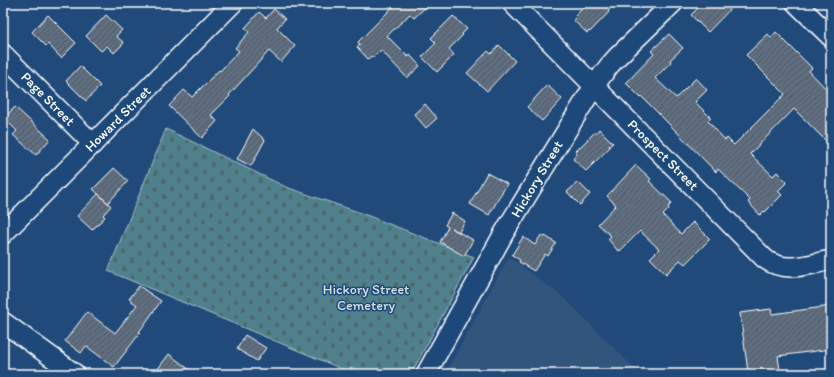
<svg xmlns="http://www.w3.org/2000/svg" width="834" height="377" viewBox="0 0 834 377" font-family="Itim,sans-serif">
  <defs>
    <pattern id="cemetery-stones" width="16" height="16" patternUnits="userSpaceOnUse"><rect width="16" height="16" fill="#50818c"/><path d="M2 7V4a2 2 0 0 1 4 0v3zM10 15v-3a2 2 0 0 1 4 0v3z" fill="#4e696f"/></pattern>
    <pattern id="building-hatch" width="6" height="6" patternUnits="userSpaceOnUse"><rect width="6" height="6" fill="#616e81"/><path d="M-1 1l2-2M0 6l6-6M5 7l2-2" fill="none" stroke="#53585f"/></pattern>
  </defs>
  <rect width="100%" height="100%" fill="#1f4a7a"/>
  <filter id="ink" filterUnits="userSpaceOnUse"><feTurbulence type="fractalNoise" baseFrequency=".025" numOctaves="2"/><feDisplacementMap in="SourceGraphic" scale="8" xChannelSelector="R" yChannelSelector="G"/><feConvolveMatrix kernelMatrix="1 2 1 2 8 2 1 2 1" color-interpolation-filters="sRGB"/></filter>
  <g filter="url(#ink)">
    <!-- built -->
    <polygon fill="#33557c" points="509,257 563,297 640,374 445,374"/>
    <!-- cemetery -->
    <polygon fill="url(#cemetery-stones)" stroke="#a8c0c6" points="166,129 286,187 361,213 474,257 411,374 354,374 108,271"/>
    <!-- building -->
    <g fill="url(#building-hatch)" stroke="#fff">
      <polygon points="397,3 430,3 414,18 410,14 387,36 408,57 410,55 420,66 407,78 381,50 373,58 371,56 368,59 357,47 360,45 358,42"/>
      <polygon points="588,3 616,3 608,11 609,12 590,32 589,31 587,33 573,20 576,17 575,16"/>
      <polygon points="703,3 736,3 708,32 691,15"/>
      <polygon points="274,9 285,19 277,28 295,46 281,62 269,51 229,95 230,96 211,115 217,121 202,138 169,106 184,90 192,97 219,70 220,71 239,51 235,48 249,32 245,28 259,12 266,18"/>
      <polygon points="48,15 76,43 61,58 48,44 46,46 32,32"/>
      <polygon points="106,15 122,30 116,36 124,43 114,53 107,46 101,51 86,36"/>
      <polygon points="453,16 467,29 462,34 463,35 449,49 454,55 437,72 422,57 436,43 431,38"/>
      <polygon points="776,32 812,68 809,71 810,72 831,94 831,146 794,109 750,154 773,176 777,172 787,182 778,191 782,195 765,212 764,211 760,215 748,202 750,200 718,169 716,172 669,124 641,96 640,97 626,83 654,54 651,51 669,34 683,48 670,60 671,62 655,78 676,98 696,78 707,90 695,102 711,118 708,121 725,140 727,138 734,145 785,94 746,55 768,34 771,38"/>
      <polygon points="499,45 515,61 487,91 467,73 488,51 491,54"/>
      <polygon points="80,66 100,86 86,101 66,81"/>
      <polygon points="547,85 562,99 542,121 527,107"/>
      <polygon points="425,104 437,118 426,128 414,114"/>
      <polygon points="15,107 50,139 36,155 13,135 17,131 4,118"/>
      <polygon points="253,129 265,140 251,166 237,159"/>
      <polygon points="599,129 613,143 609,146 610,147 586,171 573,159 577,154 575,152 595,132 596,133"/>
      <polygon points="636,165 651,179 649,181 672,203 668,207 669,209 663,215 681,234 693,222 710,239 685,264 680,260 666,274 650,258 659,249 640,231 620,251 619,250 618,251 608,239 611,236 598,224 616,205 607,196"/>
      <polygon points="114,168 128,181 108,203 93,189"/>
      <polygon points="487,173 507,184 489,215 470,204"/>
      <polygon points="578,182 590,194 580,205 567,192"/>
      <polygon points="98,194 111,206 103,215 105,217 92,230 77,216"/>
      <polygon points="452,213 465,221 459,232 451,228 473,240 464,256 440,242 448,227 445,225"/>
      <polygon points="541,235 545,237 545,236 556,243 548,256 545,254 534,271 519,262 520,260 512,255 523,237 535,245"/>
      <polygon points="139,286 161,301 139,332 140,333 114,367 86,346 81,353 65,341 87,312 115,333 137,305 129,299"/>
      <polygon points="831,306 831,349 778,356 780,371 767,373 767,370 748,372 740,313 771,309 772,314"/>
      <polygon points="245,335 266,348 257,361 237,349"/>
      <polygon points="169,354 195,374 154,374"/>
    </g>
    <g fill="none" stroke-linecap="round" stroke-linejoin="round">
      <!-- minor casing -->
      <g stroke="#fff" stroke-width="22">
        <g id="minor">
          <path d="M512 3 765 259C785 274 809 264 831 260"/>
          <polyline points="796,3 831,37"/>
          <polyline points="3,54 93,144"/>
          <polyline points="3,234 233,3"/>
          <polyline points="3,322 75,374"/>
          <polyline points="426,374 504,233 594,86 609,66 617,57 673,3"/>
        </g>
      </g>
      <!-- minor -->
      <use href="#minor" stroke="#1f4a7a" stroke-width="19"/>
    </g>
  </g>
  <g text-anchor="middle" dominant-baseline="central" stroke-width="3" stroke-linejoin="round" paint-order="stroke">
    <!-- street labels -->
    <g font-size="14" fill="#fff" stroke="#1f4a7a">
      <text transform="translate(48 99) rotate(45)">Page Street</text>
      <text transform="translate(118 119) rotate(-45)">Howard Street</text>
      <text transform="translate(663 155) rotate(45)">Prospect Street</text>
      <text transform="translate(537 179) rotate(-59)">Hickory Street</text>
    </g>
    <!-- park labels -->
    <g font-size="14" fill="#d3e0e2" stroke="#1f4a7a">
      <text x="366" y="289">Hickory Street<tspan x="366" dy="16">Cemetery</tspan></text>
    </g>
  </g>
  <!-- margin -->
  <rect width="834" height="377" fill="none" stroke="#1f4a7a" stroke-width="16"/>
  <rect x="8" y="8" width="818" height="361" fill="none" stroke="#fff" stroke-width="1.5" filter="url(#ink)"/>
</svg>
